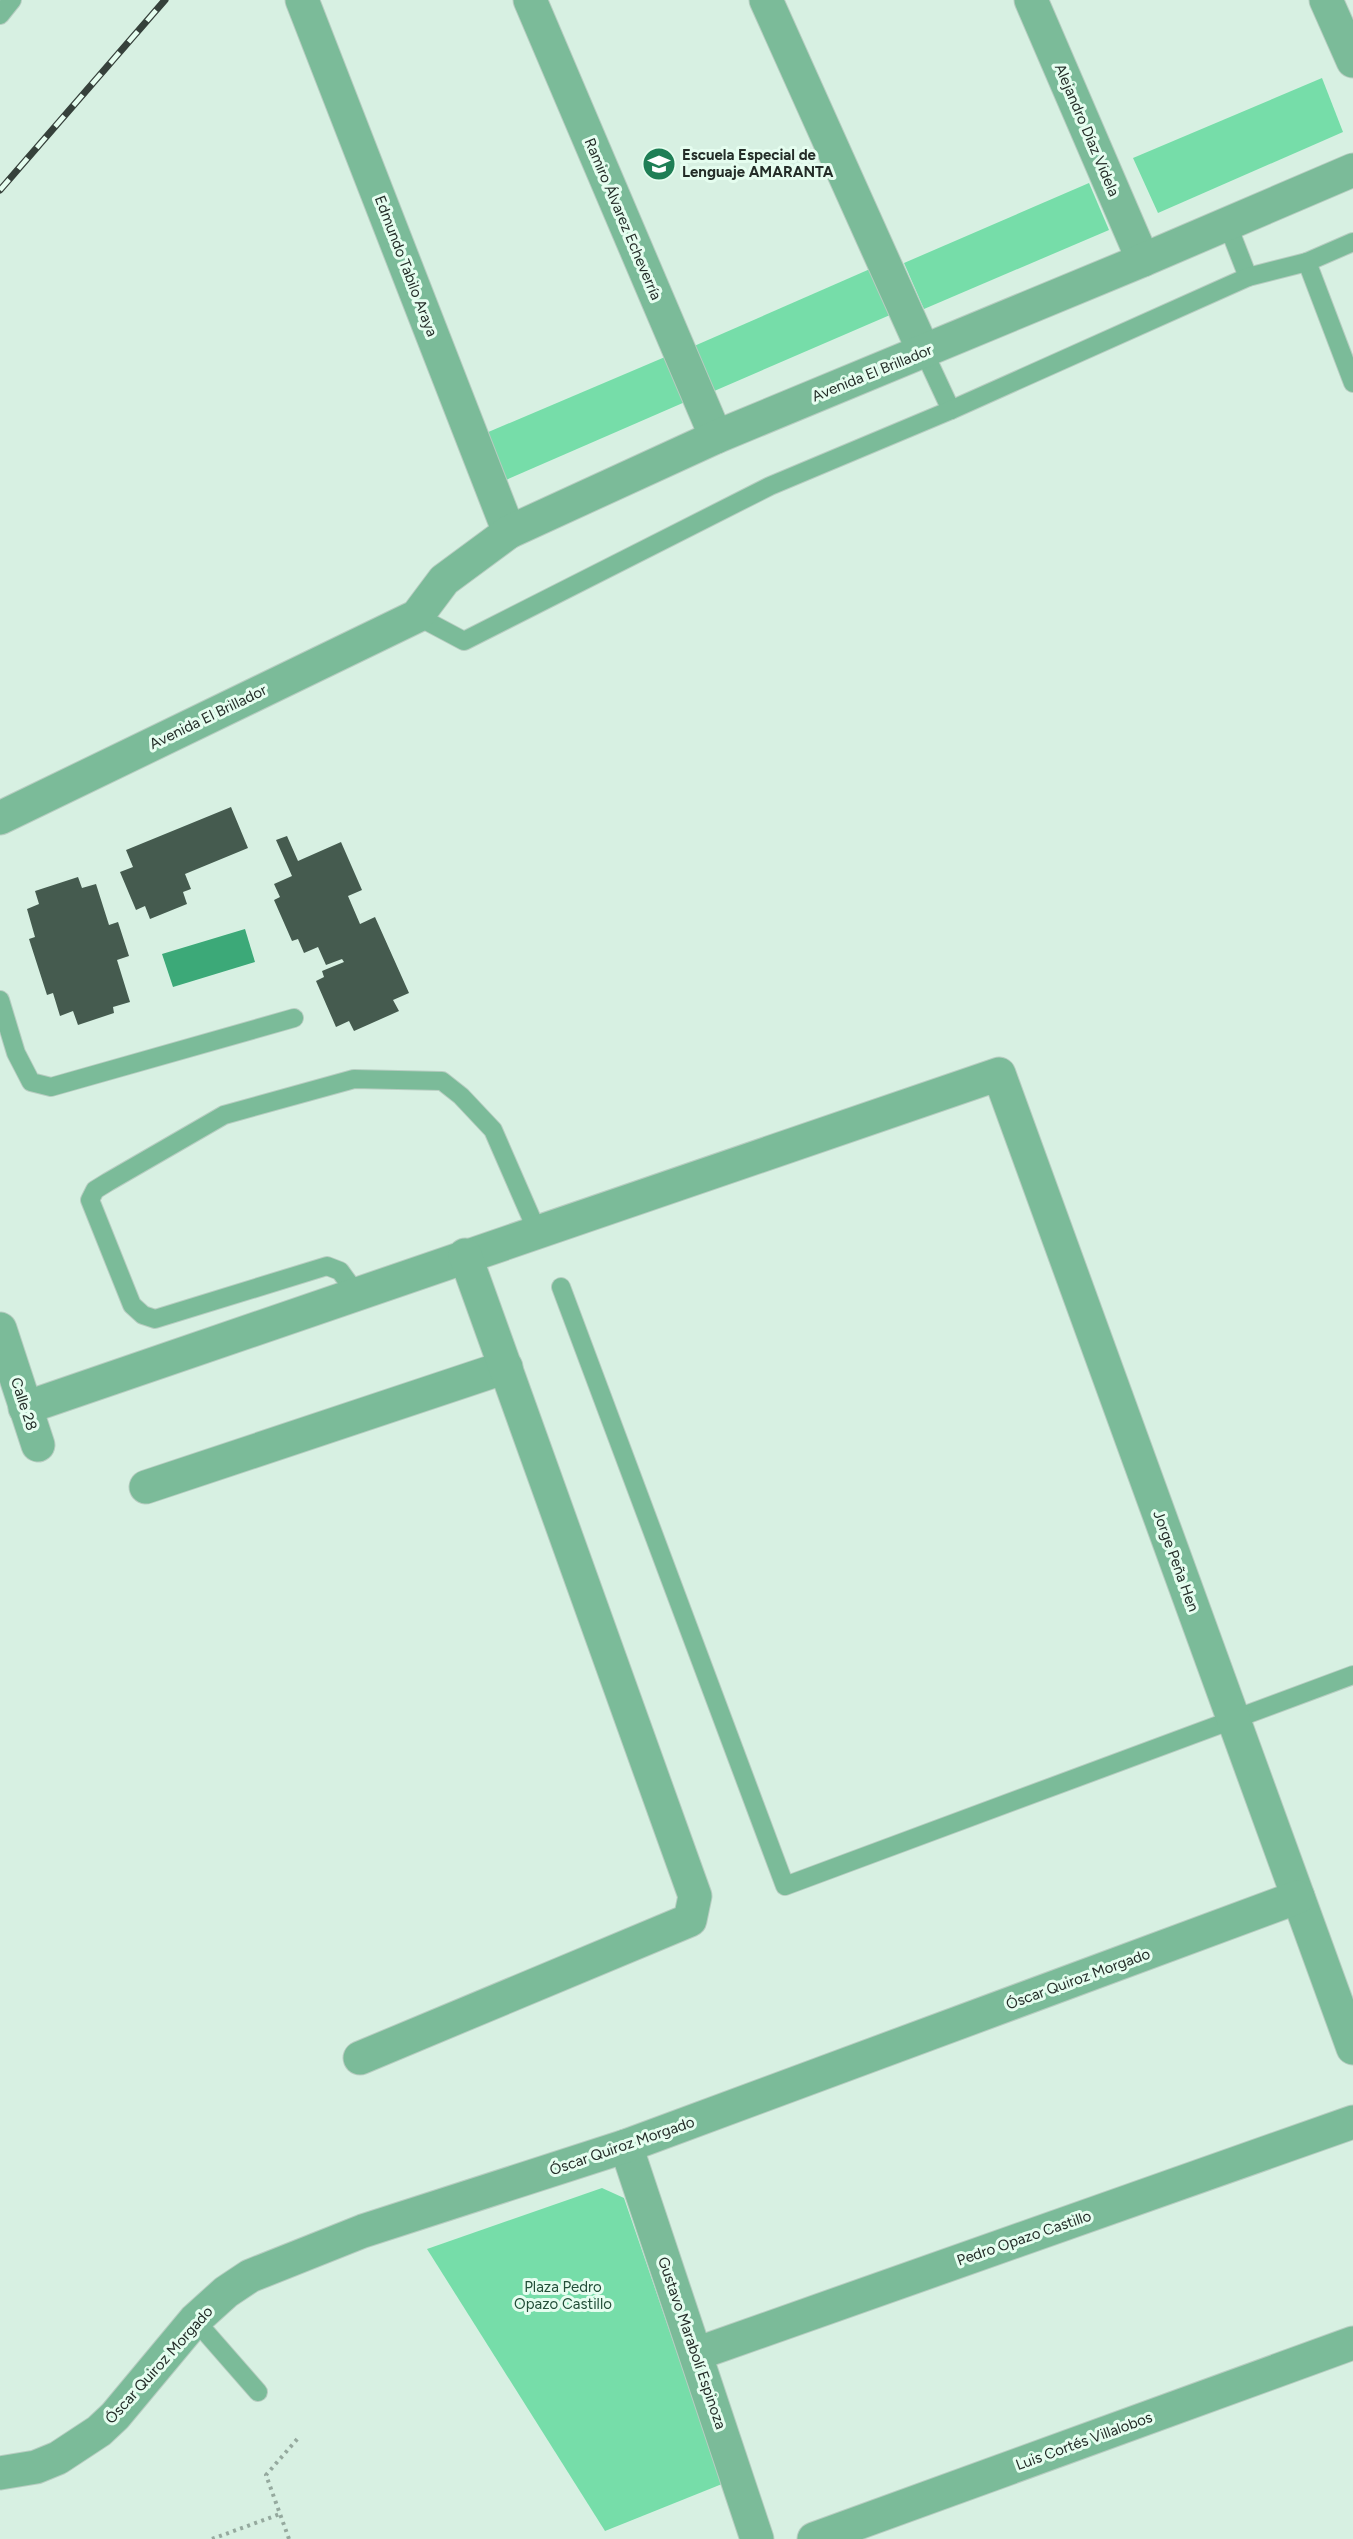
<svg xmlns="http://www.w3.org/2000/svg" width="1353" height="2539" viewBox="0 0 1353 2539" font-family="Figtree,sans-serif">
  <rect width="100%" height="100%" fill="#d7f0e2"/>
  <!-- green -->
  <g fill="#76dda9">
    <polygon points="1322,78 1343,132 1158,213 1133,158"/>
    <polygon points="1089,183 1109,230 924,309 904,263"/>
    <polygon points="870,269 890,315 705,395 685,350"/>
    <polygon points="665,357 685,402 499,483 479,436"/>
    <polygon points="602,2188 624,2198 722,2484 605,2531 427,2249"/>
  </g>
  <!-- water -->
  <polygon fill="#3ca978" points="245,929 255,962 173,987 162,954"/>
  <!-- building -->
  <g fill="#455b4f">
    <polygon points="231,807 248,848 185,874 191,889 183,892 187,904 150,919 145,906 136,910 120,872 133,867 126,850"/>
    <polygon points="287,836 298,861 341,842 362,890 348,896 360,924 375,917 409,993 393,1000 399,1011 354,1031 349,1021 336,1027 316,981 324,977 322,971 344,962 342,959 326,965 318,947 304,953 298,939 292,941 274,900 280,897 274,884 292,876 276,840"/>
    <polygon points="78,877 82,888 96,884 109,925 118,922 129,956 117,960 130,1002 113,1007 114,1013 78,1025 73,1011 60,1016 53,993 47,995 29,939 35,937 27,909 39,904 35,891"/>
  </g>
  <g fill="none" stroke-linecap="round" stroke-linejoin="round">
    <!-- service casing -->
    <g stroke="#b7cdc1" stroke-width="20">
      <g id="service">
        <polyline points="0,15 12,0"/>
        <polyline points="1227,223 1248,277"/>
        <polyline points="1307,262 1353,383"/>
        <polyline points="924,352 951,410"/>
        <polyline points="417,616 464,641 770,486 951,410 1248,277 1307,262 1353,242"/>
        <polyline points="0,1000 16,1053 31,1082 51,1087 294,1018"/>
        <polyline points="561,1287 785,1886 1353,1675"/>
        <polyline points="356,1293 340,1271 327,1266 155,1319 143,1315 132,1305 90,1200 95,1190 108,1182 224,1115 354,1079 442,1081 461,1096 493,1130 537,1231"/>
        <polyline points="195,2320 258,2392"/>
      </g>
    </g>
    <!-- minor casing -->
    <g stroke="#b7cdc1" stroke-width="35">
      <g id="minor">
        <polyline points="302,0 509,532"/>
        <polyline points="530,0 716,437"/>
        <polyline points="766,0 924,352"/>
        <polyline points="1031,0 1143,260"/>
        <polyline points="1326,0 1353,61"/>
        <polyline points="0,1329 38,1445"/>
        <polyline points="25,1408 999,1074 1353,2048"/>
        <polyline points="146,1487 506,1367"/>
        <polyline points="360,2058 690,1920 695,1896 465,1255"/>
        <polyline points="626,2146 757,2539"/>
        <polyline points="696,2354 1353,2122"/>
        <polyline points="0,2473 36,2467 58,2458 99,2431 115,2416 195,2320 226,2292 250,2276 363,2231 626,2146 1298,1897"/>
        <polyline points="814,2539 1353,2343"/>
      </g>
    </g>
    <!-- tertiary casing -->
    <g stroke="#b7cdc1" stroke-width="35">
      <polyline id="tertiary" points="0,818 417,616 444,580 509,532 716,437 1143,260 1353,170"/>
    </g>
    <!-- path -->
    <g stroke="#95a99e" stroke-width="4" stroke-dasharray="3 4.5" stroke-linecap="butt">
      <polyline points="212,2539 280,2514"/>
      <polyline points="289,2539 266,2475 299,2437"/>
    </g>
    <!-- service -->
    <use href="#service" stroke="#7bbb99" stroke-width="18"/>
    <!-- minor -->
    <use href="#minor" stroke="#7bbb99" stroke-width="33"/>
    <!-- tertiary -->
    <use href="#tertiary" stroke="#7bbb99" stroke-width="33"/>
    <!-- rail casing -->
    <g stroke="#36413b" stroke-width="7">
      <polyline id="rail" points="0,190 165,0"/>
    </g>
    <!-- rail -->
    <use href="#rail" stroke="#e5fdef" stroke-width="4.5" stroke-dasharray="14" stroke-linecap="butt"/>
  </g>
  <!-- icons -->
  <defs>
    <g id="school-disc" transform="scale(1.725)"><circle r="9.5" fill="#1e7e55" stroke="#e5fdef"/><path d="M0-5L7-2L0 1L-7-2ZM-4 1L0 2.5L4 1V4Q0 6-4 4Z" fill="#fff"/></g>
  </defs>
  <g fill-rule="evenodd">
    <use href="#school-disc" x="659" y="164"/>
  </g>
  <g text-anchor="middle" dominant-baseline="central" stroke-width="6" stroke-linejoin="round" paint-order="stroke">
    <!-- street labels -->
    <g font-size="15" fill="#242d28" stroke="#e5fdef">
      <text transform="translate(1087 130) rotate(67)">Alejandro Díaz Videla</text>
      <text transform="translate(623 219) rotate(67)">Ramiro Álvarez Echeverría</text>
      <text transform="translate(406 266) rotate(69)">Edmundo Tabilo Araya</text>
      <text transform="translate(872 373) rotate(-22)">Avenida El Brillador</text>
      <text transform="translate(208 717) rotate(-26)">Avenida El Brillador</text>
      <text transform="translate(24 1404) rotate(72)">Calle 28</text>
      <text transform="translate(1176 1561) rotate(70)">Jorge Peña Hen</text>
      <text transform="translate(1078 1979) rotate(-20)">Óscar Quiroz Morgado</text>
      <text transform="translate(622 2146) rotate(-19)">Óscar Quiroz Morgado</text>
      <text transform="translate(1024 2238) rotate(-19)">Pedro Opazo Castillo</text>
      <text transform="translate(692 2343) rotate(71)">Gustavo Marabolí Espinoza</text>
      <text transform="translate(159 2365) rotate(-48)">Óscar Quiroz Morgado</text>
      <text transform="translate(1084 2441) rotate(-20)">Luis Cortés Villalobos</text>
    </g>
    <!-- poi labels -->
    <g font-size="15" font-weight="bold" fill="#242d28" stroke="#e5fdef" text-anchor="start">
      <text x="682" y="155">Escuela Especial de<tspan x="682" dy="17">Lenguaje AMARANTA</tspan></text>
    </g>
    <!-- park labels -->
    <g font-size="15" fill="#224e38" stroke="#e5fdef">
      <text x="563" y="2287">Plaza Pedro<tspan x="563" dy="17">Opazo Castillo</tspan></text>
    </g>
  </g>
</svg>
